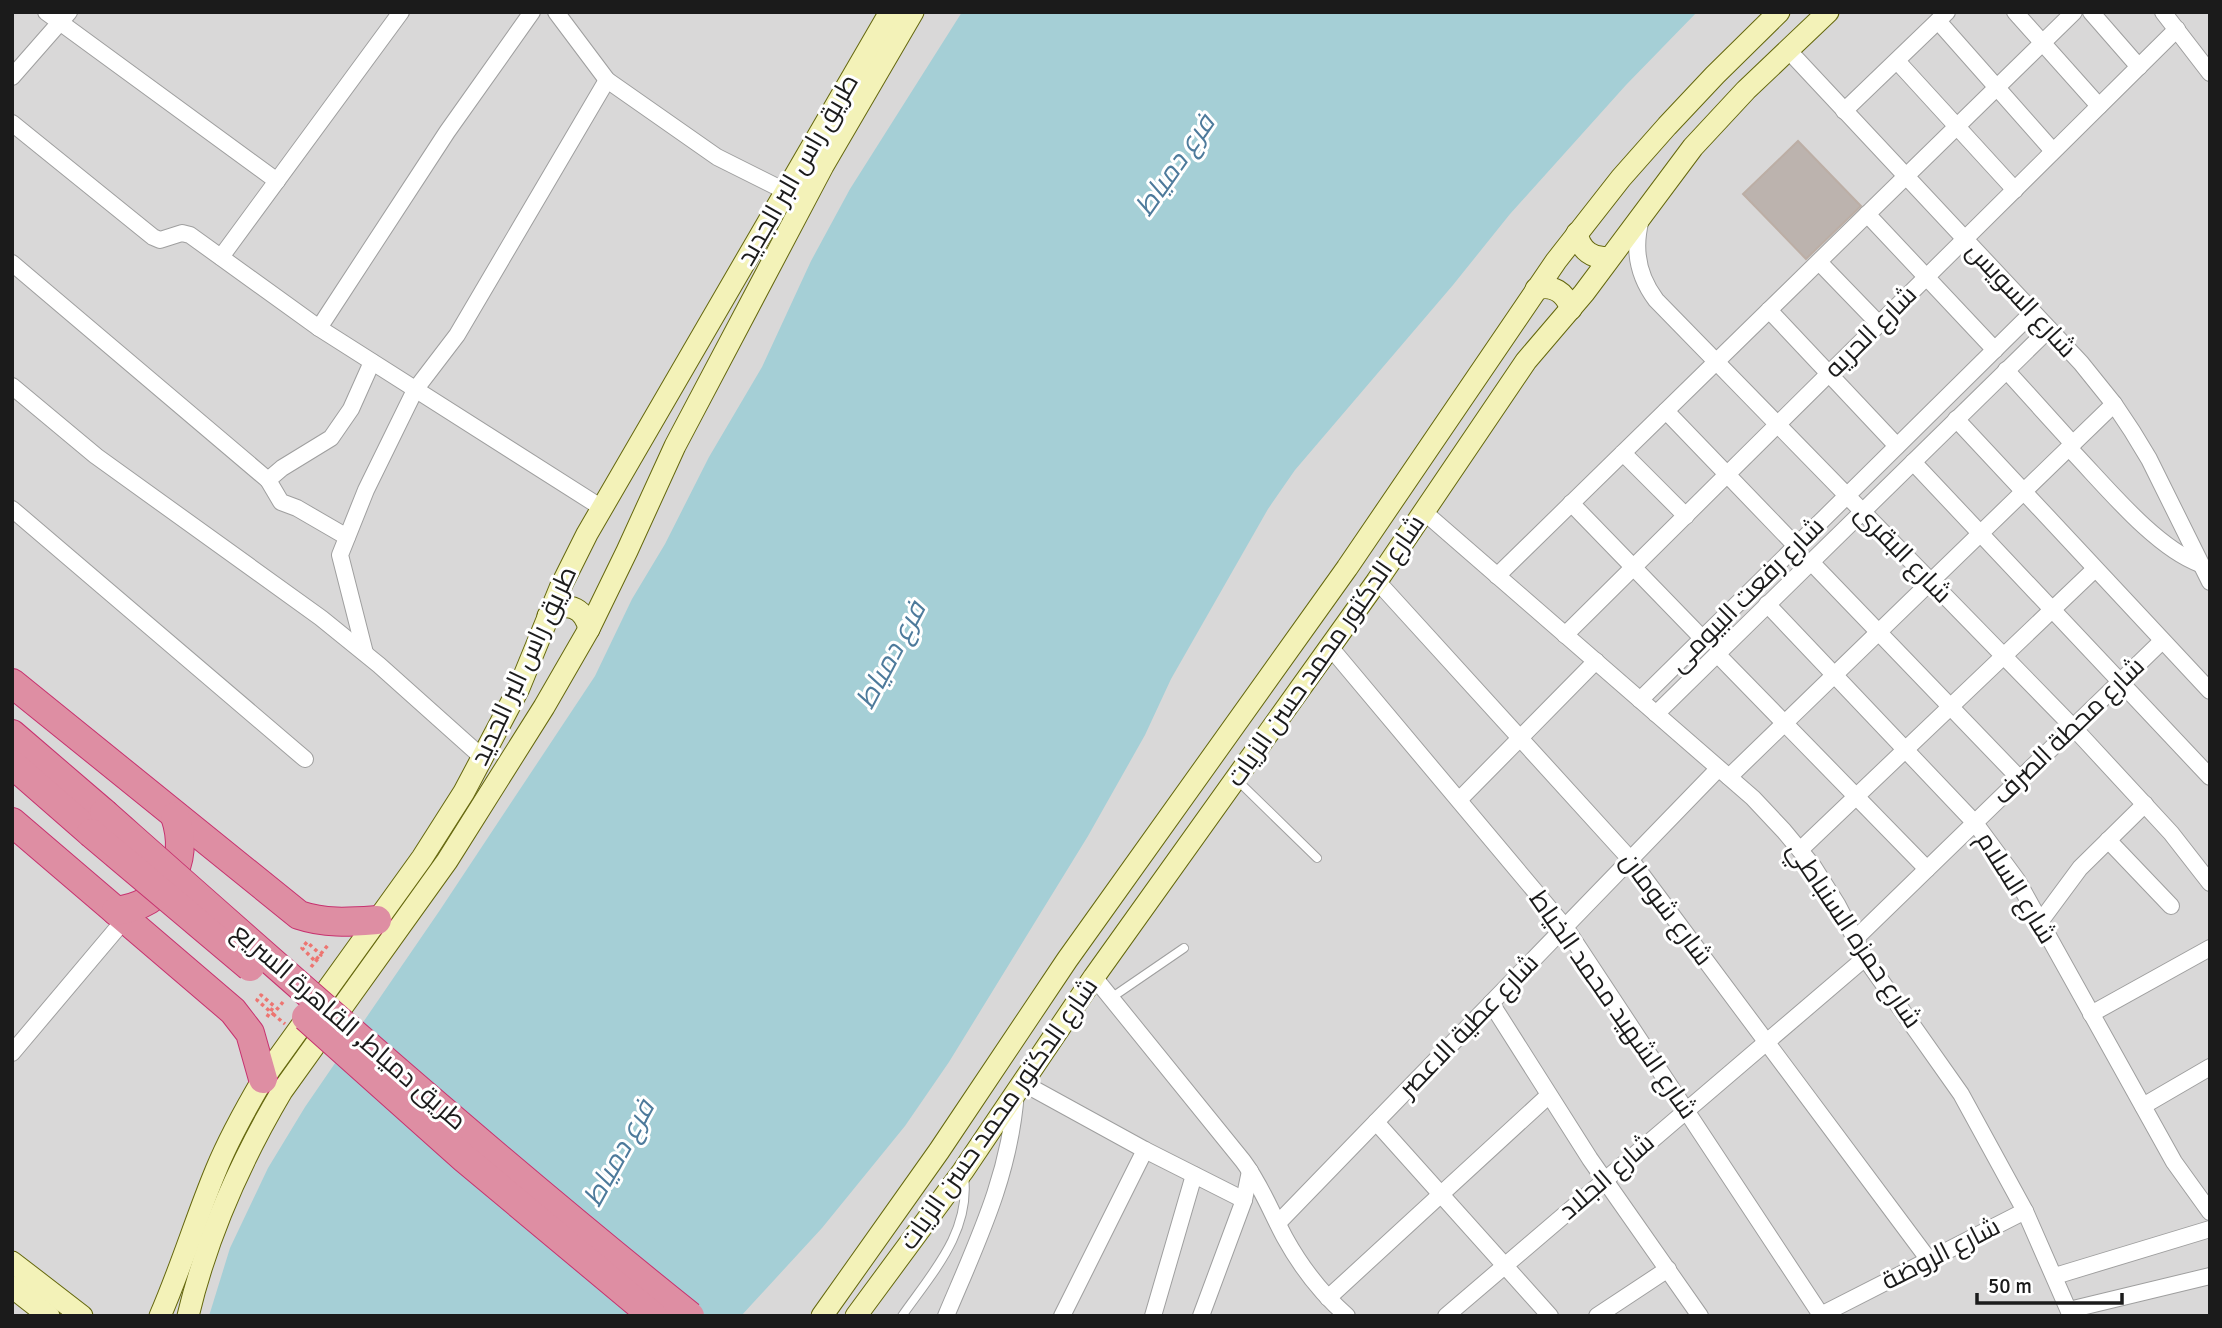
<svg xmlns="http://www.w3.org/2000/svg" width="2222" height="1328" viewBox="0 0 2222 1328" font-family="Signika,Cairo,sans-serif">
  <rect width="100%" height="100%" fill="#ece8e1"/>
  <!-- residential -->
  <rect fill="#d9d8d8" x="12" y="12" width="2198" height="1304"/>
  <!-- water -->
  <polygon fill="#a5cfd6" points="962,12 1697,12 1626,85 1510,214 1453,285 1295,470 1268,509 1171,679 1145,735 1088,836 949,1062 905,1126 822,1228 741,1316 209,1316 230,1248 268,1168 305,1107 440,910 595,676 632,599 665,544 709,457 762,367 811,261 850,189"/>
  <!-- building -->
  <polygon fill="#bcb3ae" stroke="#bcaea5" stroke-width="2" points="1798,141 1861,206 1806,259 1743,194"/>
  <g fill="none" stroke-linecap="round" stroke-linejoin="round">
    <!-- lane casing -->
    <g stroke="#9f9f9f" stroke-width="10">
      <g id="lane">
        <polyline points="1238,781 1317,858"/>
        <polyline points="1111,998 1184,948"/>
        <path d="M902 1316C932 1273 971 1232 964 1176"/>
      </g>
    </g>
    <!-- street casing -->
    <g stroke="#9f9f9f" stroke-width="18">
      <g id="street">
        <polyline points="46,12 277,181"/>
        <polyline points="556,12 607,80 717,157 785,191"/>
        <polyline points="2015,12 2099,106"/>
        <polyline points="2091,12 2139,67"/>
        <polyline points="2163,12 2210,73"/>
        <polyline points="1938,21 2053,151"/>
        <polyline points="1788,50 2081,363 2114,404 2132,431 2149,459 2210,582"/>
        <polyline points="1897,61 2015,190"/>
        <polyline points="12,77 69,12"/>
        <polyline points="1844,111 1947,12"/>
        <polyline points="12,123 153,237 160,240 182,233 190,235 319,328 602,508"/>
        <polyline points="1867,214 1995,350"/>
        <path d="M1641 219C1633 248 1638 276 1656 300L2073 727 2171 833 2210 883"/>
        <polyline points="221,257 401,12"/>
        <polyline points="1819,262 1879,324"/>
        <polyline points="12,263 268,480"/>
        <polyline points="1769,310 1897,446"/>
        <polyline points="319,328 447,132 532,12"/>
        <polyline points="2006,370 2073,444"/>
        <polyline points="12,386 96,456 321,618 379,665 483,758"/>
        <polyline points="1666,411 1796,546"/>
        <polyline points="1956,419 2210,691"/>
        <path d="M2069 448C2104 484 2154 547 2200 564"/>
        <polyline points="1623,453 1686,516"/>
        <polyline points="1913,462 2210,777"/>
        <polyline points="1571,503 1703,639"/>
        <polyline points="12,509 305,759"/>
        <polyline points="1424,512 1753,798 1784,831 1813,866 1837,904 1865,958 1961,1094 2025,1211 2071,1316"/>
        <polyline points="347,537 297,508 281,502 268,480 282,468 331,438 351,409 372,362"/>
        <polyline points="1811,562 2020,779"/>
        <polyline points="1497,576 2074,12"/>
        <polyline points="1377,581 1630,859 1929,1260"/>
        <polyline points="1767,604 1975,823 2017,880 2174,1162 2210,1212"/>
        <polyline points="1565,635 2177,29"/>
        <polyline points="1330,647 1565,927 1821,1315"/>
        <polyline points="365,653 340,555 366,490 415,390 457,335 607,80"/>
        <polyline points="1717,654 1927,869"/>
        <polyline points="1640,700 2033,312"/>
        <polyline points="1656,714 2049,329"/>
        <polyline points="1729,777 2114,404"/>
        <polyline points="1459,800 1596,661"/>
        <polyline points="2108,840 2171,906"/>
        <polyline points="1800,850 2095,569"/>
        <polyline points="2040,922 2080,868 2145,804"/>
        <polyline points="1855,939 2162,641"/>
        <path d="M1094 977 1243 1161C1261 1185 1271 1212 1285 1238 1301 1267 1322 1294 1347 1316"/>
        <polyline points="1491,1003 1590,1159 1700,1316"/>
        <polyline points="2091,1014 2210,948"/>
        <polyline points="12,1053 125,919"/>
        <polyline points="1023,1083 1145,1150 1244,1200"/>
        <polyline points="2143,1106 2210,1067"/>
        <polyline points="1376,1122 1550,1316"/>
        <polyline points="1278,1223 1718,769"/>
        <polyline points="2055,1276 2210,1229"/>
        <polyline points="1328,1298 1548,1096"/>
        <polyline points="2069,1310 2210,1276"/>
        <path d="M946 1316C978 1240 1010 1175 1016 1092"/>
        <polyline points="1062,1316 1145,1150"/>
        <polyline points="1153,1316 1194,1175"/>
        <polyline points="1201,1316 1244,1200 1250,1171"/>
        <polyline points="1446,1316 1865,958"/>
        <polyline points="1597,1316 1668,1269"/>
        <polyline points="1819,1316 2025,1211"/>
      </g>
    </g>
    <!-- secondary casing -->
    <g stroke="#64670d" stroke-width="23">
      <g id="secondary">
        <path d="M1577 233C1580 250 1593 260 1610 257"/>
        <path d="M1536 289C1553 284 1565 292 1571 309"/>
        <path d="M548 616C565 599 584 607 589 629"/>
        <polyline points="12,1262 82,1316"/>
        <polyline points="12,1287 49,1316"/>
        <path d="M160 1316C181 1268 196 1218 216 1170 229 1138 246 1108 263 1079L422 858 464 792 519 688 560 588 587 534 890 12"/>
        <path d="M188 1316C207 1236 240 1162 282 1091L447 861 544 707 589 629 627 551 675 446 823 166 913 12"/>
        <polyline points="822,1316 939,1151 1067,960 1347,568 1556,261 1621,178 1667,126 1715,75 1779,12"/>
        <polyline points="856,1316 963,1171 1094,977 1377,581 1526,361 1584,293 1693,147 1746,90 1828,12"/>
      </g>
    </g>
    <!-- highway casing -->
    <g stroke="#c7326f" stroke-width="30">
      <g id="highway">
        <path d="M12 683 299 915C326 924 349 922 377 920"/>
        <polyline points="12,734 104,813"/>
        <polyline points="12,764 91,833"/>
        <polyline points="12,822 233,1011 250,1033 263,1079"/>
        <path d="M116 911C166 904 191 864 175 816"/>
      </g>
    </g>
    <!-- path -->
    <g stroke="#ed7571" stroke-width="3.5" stroke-dasharray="3.5 3.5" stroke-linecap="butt">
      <polyline points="311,967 321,955 307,942 302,948 315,961 328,945"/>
      <polyline points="267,1017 274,1006 261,995 257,1000 273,1014 283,1002"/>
    </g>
    <!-- lane -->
    <use href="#lane" stroke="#fff" stroke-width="8"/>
    <!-- street -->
    <use href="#street" stroke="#fff" stroke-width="16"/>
    <!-- secondary -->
    <use href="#secondary" stroke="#f3f2b8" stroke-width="21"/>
    <!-- highway -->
    <use href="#highway" stroke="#de8ea3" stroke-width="28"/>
    <!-- highway-bridge casing -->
    <g stroke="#c7326f" stroke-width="30" stroke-linecap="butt">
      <g id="highway-bridge">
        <path d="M104 813C297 984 489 1155 690 1316"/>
        <polyline points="91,833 250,967"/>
        <polyline points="306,1017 465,1159 653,1316"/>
      </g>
    </g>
    <!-- path-bridge -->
    <polyline stroke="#ed7571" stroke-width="3.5" stroke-dasharray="3.5 3.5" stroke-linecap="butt" points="273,1014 285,1024"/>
    <!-- highway-bridge -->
    <use href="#highway-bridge" stroke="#de8ea3" stroke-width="28"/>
  </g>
  <g text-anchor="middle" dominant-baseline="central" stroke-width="6" stroke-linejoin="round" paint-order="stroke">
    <!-- street labels -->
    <g font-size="26" fill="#1b1b1b" stroke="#fff">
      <text transform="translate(798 170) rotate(-60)">طريق راس البر الجديد</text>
      <text transform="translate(2021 300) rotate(47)">شارع السويس</text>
      <text transform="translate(1871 332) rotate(-45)">شارع الحريه</text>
      <text transform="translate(1903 554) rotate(46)">شارع البقرى</text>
      <text transform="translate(1747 595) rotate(-45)">شارع رفعت البيومى</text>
      <text transform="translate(1326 651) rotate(-55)">شارع الدكتور محمد حسن الزيات</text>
      <text transform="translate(524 666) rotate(-65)">طريق راس البر الجديد</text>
      <text transform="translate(2069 731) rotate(-44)">شارع محطة الصرف</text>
      <text transform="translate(2016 888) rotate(58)">شارع السلام</text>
      <text transform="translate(1666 909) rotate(53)">شارع شومان</text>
      <text transform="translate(1854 935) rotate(56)">شارع حمزه السنباطي</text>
      <text transform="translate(1613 1005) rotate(55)">شارع الشهيد محمد الخياط</text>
      <text transform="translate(1469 1026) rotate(-46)">شارع عطية الاعصر</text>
      <text transform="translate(349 1027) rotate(41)">طريق دمياط, القاهرة السريع</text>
      <text transform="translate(999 1114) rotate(-55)">شارع الدكتور محمد حسن الزيات</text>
      <text transform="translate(1607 1177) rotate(-41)">شارع الجلاد</text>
      <text transform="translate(1941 1254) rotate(-27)">شارع الروضة</text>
    </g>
    <!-- water labels -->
    <g font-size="28" font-style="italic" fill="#4d7a9b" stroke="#fff">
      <text transform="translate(1175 165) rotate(-55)">فرع دمياط</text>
      <text transform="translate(891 655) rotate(-62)">فرع دمياط</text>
      <text transform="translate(619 1153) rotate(-61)">فرع دمياط</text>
    </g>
  </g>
  <!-- border -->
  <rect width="2222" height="1328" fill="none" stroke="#1b1b1b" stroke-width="28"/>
  <!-- scale -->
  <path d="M1977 1293v10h145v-10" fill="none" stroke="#1b1b1b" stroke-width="3.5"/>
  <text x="1988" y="1293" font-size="21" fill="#1b1b1b" stroke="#ffffff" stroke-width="5" paint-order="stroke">50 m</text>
</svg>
